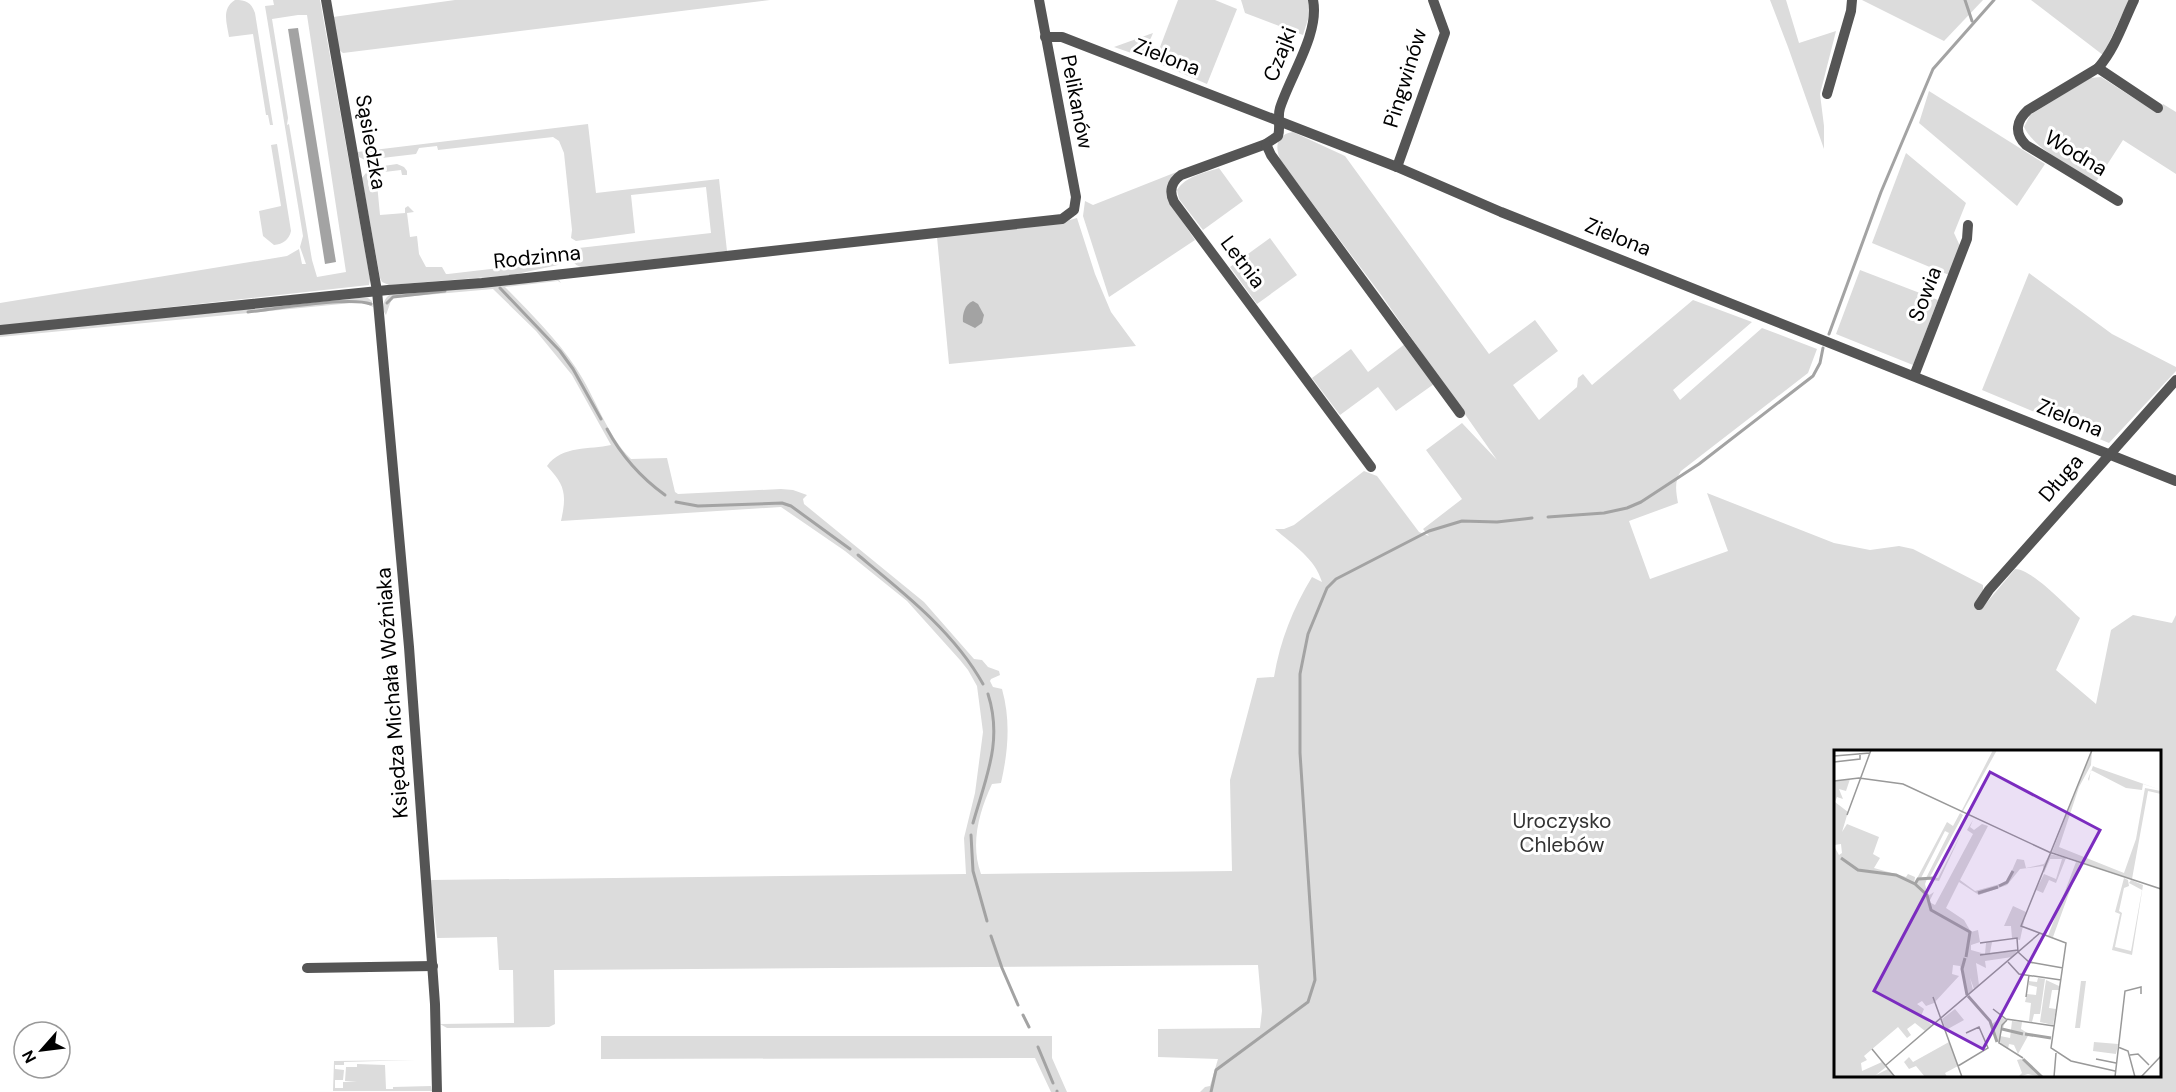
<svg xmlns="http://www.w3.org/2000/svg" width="2176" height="1092" viewBox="0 0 2176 1092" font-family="'DM Sans',sans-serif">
  <rect width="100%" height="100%" fill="#fff"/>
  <!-- green -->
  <g fill="#dcdcdc" fill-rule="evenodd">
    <path d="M235 0C246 0 251 2 255 13L273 125H270L268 115H266L253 34 229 37C227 23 221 9 235 0Z"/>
    <path d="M273 0H320L370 279 369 285 0 326V303L287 256 299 249 302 264H306L300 247 303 236 265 6 274 5ZM298 15H307L346 272 317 277 312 260 289 124 287 125 288 118 272 19Z"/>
    <polygon points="455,0 770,0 343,53 339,50 333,17"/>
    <polygon points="1178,0 1215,0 1237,9 1207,84 1160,64 1157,55"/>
    <polygon points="1241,0 1309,0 1309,16 1303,35 1245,13"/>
    <polygon points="1770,0 1786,0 1799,43 1836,31 1820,94 1824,126 1824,149 1788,47"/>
    <polygon points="1862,0 1983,0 1944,41"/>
    <polygon points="2031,0 2129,0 2103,55"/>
    <polygon points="1153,33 1143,57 1114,47"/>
    <path d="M2101 77 2157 113 2163 104 2176 112V174L2123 140 2096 182C2074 168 2035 150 2024 127L2030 115 2090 78Z"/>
    <polygon points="1929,91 2045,164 2017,206 1919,123"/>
    <path d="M588 124 596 193 719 179 727 251 581 267C572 264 571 259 570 249L711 233 706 187 631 195 635 233 576 241 571 238 572 230 564 153 559 141 553 137 438 150 437 146 419 148 416 154 365 160 359 157 357 152Z"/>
    <path d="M1293 132 1345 156 1489 354 1535 320 1558 351 1513 385 1539 420 1577 387 1578 378 1583 374 1592 385 1693 300 1752 322 1673 390 1680 400 1762 328 1817 349 1808 373 1681 471C1674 481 1676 492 1678 503L1629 521 1650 579 1728 551 1707 493 1834 543 1870 550 1899 546 1913 549 1983 585V607L2015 569C2032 569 2066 606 2080 618L2056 670 2096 704 2111 630 2133 615 2172 623 2176 615V1092H1200L1205 1087 1210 1086 1218 1059 1158 1057V1029L1260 1028 1262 1011 1258 965 554 970 555 1024 549 1027 447 1028 440 1024 514 1023 513 970H499L497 937 437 938 430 880 966 874 964 838 975 793 983 732 977 686 968 670 960 660 907 601 845 551 781 507 561 521C567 494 565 485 547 466 562 445 590 450 611 445L572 375 536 331 493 289 392 298 386 315C381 309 383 300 389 295L559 280 561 283 558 281 505 287C530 313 556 338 576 368 595 396 607 436 631 459L667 458 675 492 678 494 781 489 793 490 807 495 803 499 804 504 924 602 974 659 982 660 988 667 999 671 1000 675 991 679 990 681 993 687 1002 689C1011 721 1008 752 1001 783L992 784C979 812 970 844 981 874L1232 871 1230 780 1257 678 1274 677C1280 641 1293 608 1312 577L1322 582C1315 558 1293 545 1275 529H1284L1294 525 1364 471 1377 476 1419 532 1429 536 1423 529 1462 499 1426 450 1462 423 1497 460 1382 296 1282 163C1275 150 1274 135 1293 132ZM1836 752H2160V1076H1836Z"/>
    <path d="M277 144 291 231C289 240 283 244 274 245L263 236 259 211 281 206 271 145Z"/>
    <polygon points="1906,153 1966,203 1954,233 1960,246 1949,275 1872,243"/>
    <path d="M397 164 404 167 407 171V175H402L401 170 376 173 380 215 405 213V208L408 206 414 212 407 213 410 237 417 236 419 254 426 267H442L446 274H448L516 266 517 259C525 252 552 248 561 254L562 261 558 265 512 275 389 285 382 282 380 278 362 178 370 168Z"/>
    <path d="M1219 168 1243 201 1203 230 1179 199 1177 190C1186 176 1204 173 1219 168Z"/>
    <polygon points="1179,171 1171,180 1180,218 1195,240 1109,297 1083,216 1085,201 1093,205"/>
    <polygon points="1077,218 1095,274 1111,312 1136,346 949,364 937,237 1059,223"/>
    <polygon points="1270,238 1297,275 1257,304 1230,267"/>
    <polygon points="1860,270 1938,300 1913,365 1836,334"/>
    <polygon points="2029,273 2112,334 2176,367 2176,371 2109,443 1982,390"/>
    <polygon points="359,298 368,298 372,301 373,307 362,302 0,337 0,334"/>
    <polygon points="1405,344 1434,384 1396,411 1378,387 1340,415 1312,378 1351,349 1368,372"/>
    <polygon points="601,1036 1052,1036 1052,1058 1067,1092 1051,1092 1035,1058 601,1059"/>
    <polygon points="416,1060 344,1062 344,1065 335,1065 335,1069 344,1070 343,1080 335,1080 335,1088 343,1088 343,1082 357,1082 345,1081 346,1067 357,1067 357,1064 385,1065 386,1089 393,1089 393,1087 431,1086 432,1091 333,1091 334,1061"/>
  </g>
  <!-- water -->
  <g fill="#a3a3a3">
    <polygon points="298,28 336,262 325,264 288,29"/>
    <path d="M973 301 978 304 984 315 982 323 975 328 963 322C962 314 965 304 973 301Z"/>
  </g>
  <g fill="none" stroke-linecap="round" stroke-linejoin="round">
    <!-- stream -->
    <g stroke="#a3a3a3" stroke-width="3">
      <polyline points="1965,0 1972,21"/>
      <polyline points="500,288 560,351 573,369 601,419"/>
      <polyline points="387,303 393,297 445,291"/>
      <path d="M248 312C275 309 349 296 371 304"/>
      <polyline points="1829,334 1881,192 1933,69 1994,0"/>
      <path d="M607 429C621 455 640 477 665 495"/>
      <polyline points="676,502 698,506 782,503 791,506 850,549"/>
      <polyline points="1548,517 1604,513 1627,508 1641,502 1699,464 1813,376 1820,363 1823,348"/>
      <path d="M858 555C904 593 954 632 983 684"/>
      <path d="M973 823C986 777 1003 741 988 694"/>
      <polyline points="971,835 973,871 987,921"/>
      <polyline points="991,936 1002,968 1018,1005"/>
      <polyline points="1023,1015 1029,1027"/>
      <polyline points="1038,1047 1053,1083"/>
      <polyline points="1057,1091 1057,1092"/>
      <polyline points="1211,1092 1216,1070 1308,1002 1315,980 1300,753 1300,674 1308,634 1327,588 1336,579 1429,531 1462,521 1497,522 1532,518"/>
    </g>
    <!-- minor -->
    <g stroke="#555" stroke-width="10">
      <polyline points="326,0 377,291 409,647 435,1004 437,1092"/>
      <path d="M1313 0C1320 33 1290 76 1280 108 1277 117 1281 127 1278 136L1266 144 1181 175C1171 182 1169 192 1174 202L1371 467"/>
      <polyline points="1045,37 1062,37 1397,167 1501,212 2176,481"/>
      <polyline points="2098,68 2158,108"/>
      <polyline points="1827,94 1851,11 1852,0"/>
      <polyline points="1266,144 1271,155 1297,191 1460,413"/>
      <polyline points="1397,167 1445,33 1433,0"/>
      <path d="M2118 201 2026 145C2014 133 2016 121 2028 110L2098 68C2115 49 2123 23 2134 0"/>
      <polyline points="0,330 388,290 482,283 1062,219 1074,210 1076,197 1039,0"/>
      <polyline points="1914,376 1967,239 1968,225"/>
      <polyline points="1979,605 1989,590 2176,380"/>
      <polyline points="307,968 433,966"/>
    </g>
  </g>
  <g text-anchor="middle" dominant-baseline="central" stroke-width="6" stroke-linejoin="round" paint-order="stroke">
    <!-- street labels -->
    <g font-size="21" fill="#000" stroke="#fff">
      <text transform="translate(1280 54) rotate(-69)">Czajki</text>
      <text transform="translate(1167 57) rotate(21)">Zielona</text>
      <text transform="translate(1405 78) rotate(-73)">Pingwinów</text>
      <text transform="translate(1077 102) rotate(79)">Pelikanów</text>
      <text transform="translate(371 142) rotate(80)">Sąsiedzka</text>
      <text transform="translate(2076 153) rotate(31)">Wodna</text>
      <text transform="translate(1618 237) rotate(22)">Zielona</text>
      <text transform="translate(537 257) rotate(-6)">Rodzinna</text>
      <text transform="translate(1243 262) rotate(53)">Letnia</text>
      <text transform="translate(1925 294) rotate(-69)">Sowia</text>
      <text transform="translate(2070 418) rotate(22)">Zielona</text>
      <text transform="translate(2061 478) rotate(-49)">Długa</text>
      <text transform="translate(392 693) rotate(-94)">Księdza Michała Woźniaka</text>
    </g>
    <!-- park labels -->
    <g font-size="21" fill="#333" stroke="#fff">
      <text x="1562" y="821">Uroczysko<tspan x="1562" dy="24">Chlebów</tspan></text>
    </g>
  </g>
  <!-- overview -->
  <g transform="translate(1834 750)">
    <rect width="327" height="327" fill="#fff"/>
    <path d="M159 0H163L128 63 127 62ZM258 0 257 15 245 37 225 97 290 123 302 89 311 38 327 41V44L314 41 298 129 218 102ZM259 16 261 17 327 40 309 34 308 40 292 38 257 20 255 31 281 37 255 31 254 29ZM16 29 12 41 5 39 9 49 3 47 1 52 14 62 8 82 13 74 45 87 39 104 46 108 40 118 72 127 74 124 81 127 80 134 113 72 119 76 126 63 129 65 96 127 104 128 127 84 105 131 93 129 91 134 94 146 100 142 95 152 101 155 139 84 133 80 139 70 136 77 140 80 148 74 154 76 126 130 141 141 173 132 183 109 190 110 192 118 210 114 216 104 232 108 222 133 215 130 209 143 202 140 210 124 222 129 228 109H216L210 123 209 116 186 119 173 135 145 145 125 132 112 158 130 170 137 182 144 180 146 192 137 195V200L151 204 152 193 158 192 156 203 183 201 178 207 151 211 152 218 142 213 145 235 140 239 136 228 139 240 134 244 126 216 119 215 118 224 125 226 100 253 92 256 88 251 83 254 90 259 87 266 98 275 91 281 81 273 73 279 77 285 73 288 64 277 30 306 33 310 27 313 28 321 48 312 52 317 42 325 54 319 60 327H0V96L5 105 8 103 7 94 0 95V31ZM111 81 115 83 92 128H87ZM242 112 246 113 219 187 214 186ZM290 128 294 130 295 136 290 138 285 161 288 163 281 197 297 201 308 140 295 133 297 130 309 135 298 205 278 200 286 164 281 162ZM179 156 192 162 186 190 178 188 177 176H170ZM204 228 211 229 206 264H200L198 272 195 271 197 253 191 252 193 244 202 245 203 237 195 235V231L203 232ZM212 230 225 236V240H218L215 258 222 259 219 275 206 272ZM247 231H252L246 278H241ZM121 259 130 270 112 280 108 269ZM167 267 172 270 166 286 176 288 178 271 188 272 187 279 195 284 184 304 180 295 175 294 174 299 164 293 158 274ZM115 292 124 316 111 323 113 327H91L82 316 75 319 70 312 75 307 79 312ZM260 292 284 294 282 304 259 301ZM187 309 192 312 207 327 194 324 184 327 188 323 183 310Z" fill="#dcdcdc" fill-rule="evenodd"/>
    <path fill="none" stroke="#a3a3a3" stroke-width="3" d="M7 108 24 120 62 125 81 134 93 145 97 160 136 182 132 207M81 134 84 129 100 128M165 136 173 132 179 121M144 143 164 137M131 208 128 219 133 245M134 246 156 271 163 292M168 279 189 284M191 284 217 288M189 309 208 327"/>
    <path fill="none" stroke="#999" stroke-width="1.5" d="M258 0 187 176 232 193 217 298 237 311 281 321M0 6 36 3M0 12 26 9V3M0 31 25 28 69 34 215 102 327 139M13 65 37 0M146 193 183 188 184 202 195 212 229 218M146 205 184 200M174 212 185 224 227 230M99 247 128 327M192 247 195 225M159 259 172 269 220 276M173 270 168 275 165 293 189 308M284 297 294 301 301 327M38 299 61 327M296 305 304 304 315 315M262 309 282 313M52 315 206 183M124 316 154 298 145 277 132 283M220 327 222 303M281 327 291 241 307 237V244M307 327 327 306"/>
    <path fill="#7b2cbf" fill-opacity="0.15" stroke="#7b2cbf" stroke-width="3" d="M156 22 266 80 149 299 40 241Z"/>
    <rect width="327" height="327" fill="none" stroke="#000" stroke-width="3"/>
  </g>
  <!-- north arrow -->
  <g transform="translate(42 1050) rotate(242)"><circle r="28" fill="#ffffff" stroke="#999999" stroke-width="1.5"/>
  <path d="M0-4.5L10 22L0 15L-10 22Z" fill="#000000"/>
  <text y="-9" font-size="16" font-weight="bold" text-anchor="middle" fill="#000000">N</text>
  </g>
</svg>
